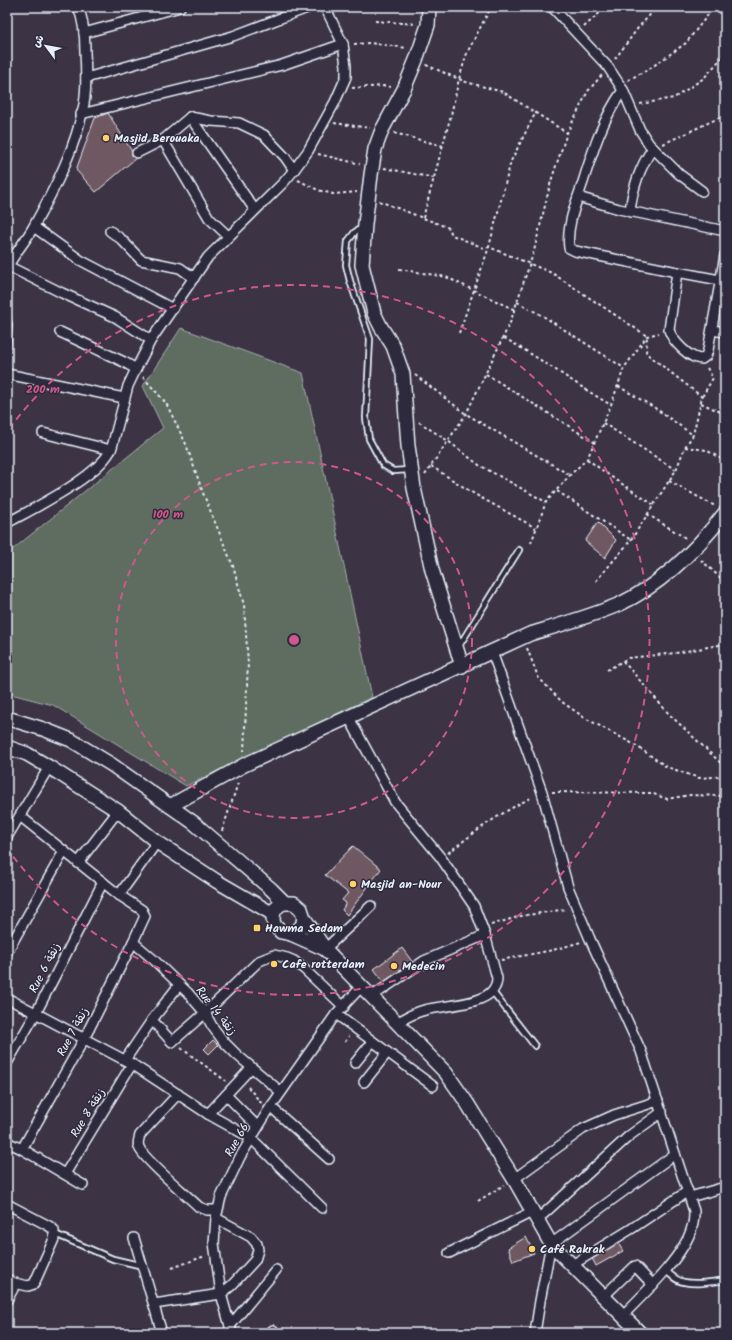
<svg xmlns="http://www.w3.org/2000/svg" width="732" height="1340" viewBox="0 0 732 1340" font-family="Kalam,'Playpen Sans Arabic',sans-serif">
  <rect width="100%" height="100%" fill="#3c3344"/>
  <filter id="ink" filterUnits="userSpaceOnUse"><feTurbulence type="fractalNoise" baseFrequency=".025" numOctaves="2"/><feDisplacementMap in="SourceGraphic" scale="8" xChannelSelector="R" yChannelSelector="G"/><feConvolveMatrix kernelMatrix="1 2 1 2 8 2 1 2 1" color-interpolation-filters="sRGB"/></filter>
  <g filter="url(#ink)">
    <!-- green -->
    <polygon fill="#5f6c61" stroke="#a4aeac" points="181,328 303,373 372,697 186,786 53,705 7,693 7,554 163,428 143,386"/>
    <!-- building -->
    <g fill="#705862" stroke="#e8f1f8">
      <polygon points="108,113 136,158 96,192 76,170 95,118"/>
      <polygon points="598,522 616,540 605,558 585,541"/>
      <polygon points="353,846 381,869 347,915 342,910 346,903 342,900 348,893 325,875"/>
      <polygon points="402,948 414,964 386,985 374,969"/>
      <polygon points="213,1040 218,1045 209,1054 204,1049"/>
      <polygon points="526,1237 534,1253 513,1261 508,1248"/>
      <polygon points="616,1240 623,1251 596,1266 590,1254"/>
    </g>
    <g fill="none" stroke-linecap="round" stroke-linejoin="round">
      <!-- lane casing -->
      <g stroke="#e8f1f8" stroke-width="8">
        <g id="lane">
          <polyline points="364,230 358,230 355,232 348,241 346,265 350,281 370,339 366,418 369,439 383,465 393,471 409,470"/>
          <polyline points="7,315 9,325 7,348"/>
          <polyline points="459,646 519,550"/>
          <polyline points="492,991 535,1046"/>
          <polyline points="55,1234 113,1259 143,1266"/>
          <path d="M665 1270C671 1275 676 1281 684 1282 697 1285 712 1282 725 1280"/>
        </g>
      </g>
      <!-- street casing -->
      <g stroke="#e8f1f8" stroke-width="12">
        <g id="street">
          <polyline points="552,7 608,67 623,90 640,130 649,144 679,174 702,191"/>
          <polyline points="84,33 180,7"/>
          <polyline points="86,78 233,36 310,7"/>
          <path d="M623 90C603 118 593 150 583 182 576 203 566 227 569 248L575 251 677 272 725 281"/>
          <polyline points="81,114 282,65 343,44"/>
          <polyline points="190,117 211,121 239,123 264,135 285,157 294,170"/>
          <polyline points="190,117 255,210"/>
          <polyline points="163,140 209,218 228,236"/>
          <polyline points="137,153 163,140 190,117"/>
          <polyline points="578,197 619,209 725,231"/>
          <path d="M630 212C632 190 640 166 653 148"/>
          <polyline points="34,227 80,260 173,309"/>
          <polyline points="110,231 121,239 141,260 180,268 194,278"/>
          <polyline points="8,266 62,293 115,317 151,340"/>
          <path d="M7 268C15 252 27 240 35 224 56 186 76 147 84 104 87 87 86 69 85 52 85 37 84 21 78 7"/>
          <path d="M677 272 669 330C673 342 690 359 702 359L706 356 708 350 725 255"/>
          <polyline points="712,330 725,332"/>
          <polyline points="60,332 124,362 136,369"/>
          <polyline points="7,374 124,398"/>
          <polyline points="43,433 111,450"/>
          <path d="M7 523C34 508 102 475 112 447L128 386 136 369 151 340 208 257 284 182 294 170 308 151 335 102 346 77V66L343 44 325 7"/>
          <path d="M492 652 542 792 568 887 590 939 641 1051 694 1211C694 1216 694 1222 692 1227 685 1255 644 1294 623 1315"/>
          <path d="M348 716 395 802 441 858 474 906 485 935 497 978C497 1007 444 1004 425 1010 415 1012 406 1018 396 1023"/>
          <polyline points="20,816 119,895 142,910 145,916 133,942 84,1039 22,1149"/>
          <polyline points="7,837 49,767"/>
          <polyline points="78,863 118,811"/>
          <polyline points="119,895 157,842"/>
          <polyline points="133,942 154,960 188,993 205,1013 212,1026 224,1042 237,1055 281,1092"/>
          <polyline points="325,949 371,906"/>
          <polyline points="7,952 64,851"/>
          <polyline points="179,985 152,1020 172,1042 205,1013 259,961 274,955 287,958 294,961 304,969 344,1007"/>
          <polyline points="371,997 424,961 485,935"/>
          <polyline points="7,998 132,1064 208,1114 251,1138 322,1208"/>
          <polyline points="336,1014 433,1086"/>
          <polyline points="125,1060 152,1020"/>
          <polyline points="7,1063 36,1013 103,882"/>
          <polyline points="355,1063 372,1042"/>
          <polyline points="364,1082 387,1053"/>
          <path d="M178 1094 140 1135C139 1139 137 1143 139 1147 142 1158 189 1197 199 1207L207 1210H217"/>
          <polyline points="226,1095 258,1127"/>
          <polyline points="271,1107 329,1159"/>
          <polyline points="208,1114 251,1068"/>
          <polyline points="7,1142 22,1149 83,1185"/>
          <polyline points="65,1174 132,1064"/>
          <polyline points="514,1179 583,1129 614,1115 658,1101"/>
          <polyline points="690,1197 725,1187"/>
          <polyline points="7,1204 49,1226 54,1230 54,1239 34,1284 28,1286 14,1283"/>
          <polyline points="537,1220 629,1136 662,1112"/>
          <polyline points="134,1238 162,1333"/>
          <polyline points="449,1253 532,1212"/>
          <polyline points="572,1265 631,1229 688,1191"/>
          <polyline points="7,1279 14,1283 13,1289 7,1300"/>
          <polyline points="604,1296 635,1266 653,1285"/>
          <polyline points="154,1304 221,1294 232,1285 255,1260 258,1250 257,1244 251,1237 216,1218"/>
          <polyline points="230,1326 276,1270"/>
          <polyline points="232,1333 221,1294 214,1243 216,1218 221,1197 240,1157 268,1111 336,1014 361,987"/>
          <polyline points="270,1333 273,1330"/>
          <polyline points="535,1333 540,1301 551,1244 675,1154"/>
        </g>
      </g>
      <!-- secondary casing -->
      <g stroke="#e8f1f8" stroke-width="16">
        <g id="secondary">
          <polyline points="429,7 428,25 416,60 404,89 382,130 375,149 371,175 365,224 362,265 374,313 381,327 393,346 403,374 408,446 414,488 432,570 462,666"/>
          <polyline points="7,718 43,729 71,740 112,765 194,823 271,889 285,903"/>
          <polyline points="7,747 27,754 49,767 118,811 157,842 218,882 273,914"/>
          <path d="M170 806 244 765 530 634C560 625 592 616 620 604 662 584 697 549 725 513"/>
          <polyline points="304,918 302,926 295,932 291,934 281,932 274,925 273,919 274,910 281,904 285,903 294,903 301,909 304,918 325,949 446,1073 467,1103 514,1179 551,1244 640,1333"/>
          <polyline points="291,934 325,949"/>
        </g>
      </g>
      <!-- path -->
      <g stroke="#e8f1f8" stroke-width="2" stroke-dasharray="3 3" stroke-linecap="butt">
        <polyline points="375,21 417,24"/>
        <polyline points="584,27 606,7"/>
        <polyline points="354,44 370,43 407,48"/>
        <polyline points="615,59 638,28 657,7"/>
        <polyline points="426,65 466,82 503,92 567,133"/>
        <polyline points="628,80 649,69 686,43 714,7"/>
        <polyline points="352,88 384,86 391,87"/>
        <polyline points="640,104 674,98 704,78 725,54"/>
        <polyline points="334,123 370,128"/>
        <polyline points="394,133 443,146"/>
        <polyline points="663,144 725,115"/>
        <polyline points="318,154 360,164"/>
        <polyline points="384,168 434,178"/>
        <polyline points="298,180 318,190 333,194 357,192"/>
        <polyline points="379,201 449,228 452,235 484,248 489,247 552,273 647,336 646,353 702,397"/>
        <polyline points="423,218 451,115 459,79 467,53 491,7"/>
        <polyline points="399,269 446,277 515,310"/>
        <polyline points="517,302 543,316 624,368"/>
        <polyline points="459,333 489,247 511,161 536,112"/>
        <path d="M504 338C540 358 575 384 611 405"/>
        <polyline points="486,374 594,442"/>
        <polyline points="415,375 466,414 570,475"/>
        <polyline points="143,377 166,403 186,444 203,493 233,566 244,605 248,663 244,751"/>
        <polyline points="618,386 655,408 693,435"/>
        <polyline points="701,403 725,414"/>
        <polyline points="419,422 448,441 479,465 546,502"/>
        <polyline points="603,423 676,470"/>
        <polyline points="685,447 706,450 725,461"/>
        <polyline points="587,459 610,476 654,505"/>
        <polyline points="431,466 476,495 536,528"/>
        <polyline points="425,475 466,414 510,323 534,251 551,181 567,133 588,91 602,75"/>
        <polyline points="669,481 715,506"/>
        <polyline points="557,491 631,540"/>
        <polyline points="647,514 687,539"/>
        <polyline points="531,543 546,502 570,475 587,459 611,405 624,368 647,336 659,333"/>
        <polyline points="701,560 725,582"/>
        <polyline points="596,581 631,540 676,470 685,447 693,435 702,397 713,378 707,368"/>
        <polyline points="527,648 538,677 562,702 585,718 635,745 667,767 699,778 725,776"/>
        <polyline points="623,661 669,714 725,767"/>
        <polyline points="607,670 628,658 676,653 719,645 725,645"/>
        <polyline points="552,792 651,793 667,799 690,795 725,796"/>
        <polyline points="222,831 238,783"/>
        <path d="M448 853C476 831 501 812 533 797"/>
        <polyline points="491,925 521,916 567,909"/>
        <polyline points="501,960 553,950 581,942"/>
        <polyline points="345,1042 349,1036"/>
        <polyline points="181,1048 226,1081"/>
        <polyline points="248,1087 262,1104"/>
        <polyline points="478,1201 504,1185"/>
        <polyline points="172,1268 205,1256"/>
      </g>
      <!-- lane -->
      <use href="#lane" stroke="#2f2a3d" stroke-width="4.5"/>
      <!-- street -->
      <use href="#street" stroke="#2f2a3d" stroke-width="9"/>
      <!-- secondary -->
      <use href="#secondary" stroke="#2f2a3d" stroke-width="13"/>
    </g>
  </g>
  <!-- distance rings -->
  <g fill="none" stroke="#cd598a" stroke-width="2" stroke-dasharray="7 5">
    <circle cx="294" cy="640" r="178"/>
    <path d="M9 429A355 355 0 1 1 9 851"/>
  </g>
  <!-- markers -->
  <g fill="#ffd166" stroke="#2f2a3d" stroke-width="1.5">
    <circle cx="106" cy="138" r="4"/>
    <circle cx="353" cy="884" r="4"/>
    <rect x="253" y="924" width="8" height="8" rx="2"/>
    <circle cx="274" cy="964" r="4"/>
    <circle cx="394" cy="966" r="4"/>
    <circle cx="532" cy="1249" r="4"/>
  </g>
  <g text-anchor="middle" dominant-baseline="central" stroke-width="3" stroke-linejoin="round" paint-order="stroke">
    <!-- poi labels -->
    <g font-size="12" font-weight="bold" fill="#e8f1f8" stroke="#2f2a3d" text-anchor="start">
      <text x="114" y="138">Masjid Berouaka</text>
      <text x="361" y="884">Masjid an-Nour</text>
      <text x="265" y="928">Hawma Sedam</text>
      <text x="282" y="964">Cafe rotterdam</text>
      <text x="402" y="966">Medecin</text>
      <text x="540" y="1249">Café Rakrak</text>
    </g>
    <!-- street labels -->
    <g font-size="12" fill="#e8f1f8" stroke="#2f2a3d">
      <text transform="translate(45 968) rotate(-63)">Rue 6 زنقة</text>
      <text transform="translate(216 1011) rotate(52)">Rue 14 زنقة</text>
      <text transform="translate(73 1032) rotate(-62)">Rue 7 زنقة</text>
      <text transform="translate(88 1113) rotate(-59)">Rue 8 زنقة</text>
      <text transform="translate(237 1140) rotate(-61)">Rue 66</text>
    </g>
  </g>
  <circle cx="294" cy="640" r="6" fill="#cd598a" stroke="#2f2a3d" stroke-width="2"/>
  <g font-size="12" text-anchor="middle" font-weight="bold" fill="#cd598a" stroke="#2f2a3d" stroke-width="3" stroke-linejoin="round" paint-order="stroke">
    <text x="43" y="393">200 m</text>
    <text x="168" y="518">100 m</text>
  </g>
  <!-- margin -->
  <rect width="732" height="1340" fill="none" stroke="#2f2a3d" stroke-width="24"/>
  <rect x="12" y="12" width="708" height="1316" fill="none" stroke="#e8f1f8" stroke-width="1.5" filter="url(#ink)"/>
  <!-- north arrow -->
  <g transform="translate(46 46) rotate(302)" stroke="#2f2a3d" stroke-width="3" paint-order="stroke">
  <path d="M0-3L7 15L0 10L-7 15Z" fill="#e8f1f8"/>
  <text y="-6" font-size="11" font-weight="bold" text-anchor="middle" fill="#e8f1f8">ش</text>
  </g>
</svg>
